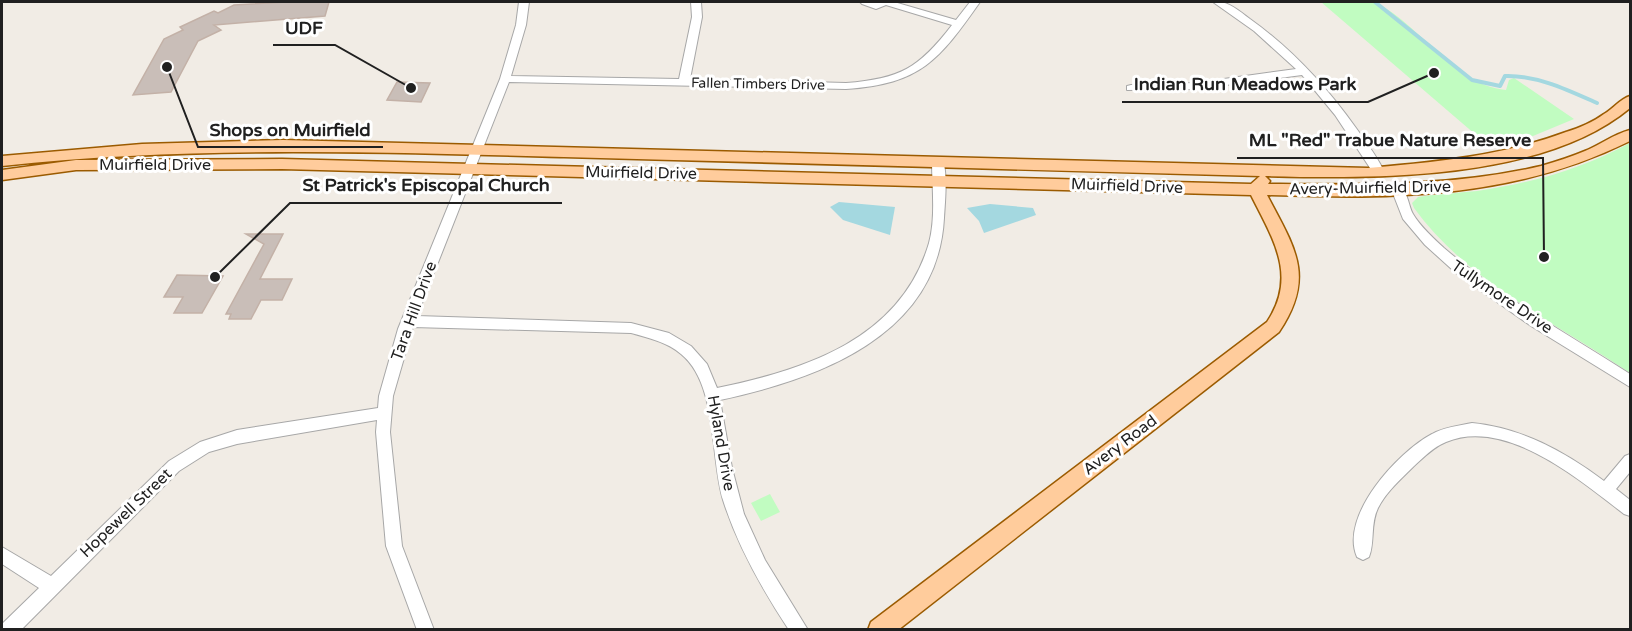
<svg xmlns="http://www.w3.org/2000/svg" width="1632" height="631" viewBox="0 0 1632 631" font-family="'Varela Round',sans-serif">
  <rect width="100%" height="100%" fill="#f1ece5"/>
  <!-- park -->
  <g fill="#c1fcc1">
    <path d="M1321 2C1333 1 1366 0 1376 3 1423 26 1451 84 1506 90L1509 80 1514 78 1574 119 1533 136 1490 147Z"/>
    <path d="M1630 143V373C1555 323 1468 282 1414 208L1412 203 1418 197C1438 194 1458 193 1477 191 1532 183 1582 169 1630 143Z"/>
    <polygon points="770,494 780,512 761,521 751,503"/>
  </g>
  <!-- water -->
  <g fill="#a4d8e0">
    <polygon points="839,202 895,207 890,235 843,220 830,207"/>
    <polygon points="990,204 1033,208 1036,215 984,233 979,221 967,208"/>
  </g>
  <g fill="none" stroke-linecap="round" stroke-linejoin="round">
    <!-- stream -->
    <path stroke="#a4d8e0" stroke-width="4" d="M1375 2 1472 80 1500 86 1505 76C1537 75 1568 90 1597 103"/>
  </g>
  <!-- building -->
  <g fill="#c9beb8" stroke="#c3b1a7" stroke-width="1.5">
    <polygon points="286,2 329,2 325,16 214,25 221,30 198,41 171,92 133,95 164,39 183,30 180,27 214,11 218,13 234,5"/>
    <polygon points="397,82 430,83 421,102 387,100"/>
    <polygon points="246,234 283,234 260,279 292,279 282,300 261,300 251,319 229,319 231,314 226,314 264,244"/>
    <polygon points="177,275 223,276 202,313 174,313 183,297 164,297"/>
  </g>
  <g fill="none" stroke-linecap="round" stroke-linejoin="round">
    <!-- minor casing -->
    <g stroke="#a7a7a7" stroke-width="2">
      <g id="minor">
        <path d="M519 2H529L526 25 511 76 679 79 692 17 691 2H701L702 17 690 79 846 83C900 79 919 68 952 25L886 5 876 9 862 4 860 2H894L956 20 970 2H980C939 60 921 84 846 89L509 82 417 316 631 323 669 333 691 346 707 364 717 388C805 370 901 339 929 243 936 217 932 188 932 161L938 157 942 158C948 171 945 202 944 218 938 336 818 379 720 400L732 468 744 514 765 560 808 630H789C762 589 738 547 723 500 710 457 718 384 681 354 667 342 649 338 631 333L413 327 393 396 390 432 402 546 434 630H417L386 546 376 432 377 420 237 444 209 452 179 471 21 630H2V624L39 588 2 564V547L51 576 169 461 200 442 237 430 378 408 379 396 398 329 500 79 516 25Z"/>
        <path d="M1213 2C1227 0 1238 10 1250 19 1292 49 1326 86 1356 128 1366 142 1376 155 1384 171L1382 174H1374L1335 115 1302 75 1195 89 1127 90V86L1131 85 1195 83 1296 69 1254 31Z"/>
        <path d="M1398 187C1408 190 1408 205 1413 214 1420 226 1433 238 1444 248 1501 297 1567 334 1630 374V387L1531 326 1456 273 1425 245 1403 219 1392 191Z"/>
        <path d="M1472 423C1522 428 1564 451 1604 481L1625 456 1630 454V472L1616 489 1630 500V516L1624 514C1580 480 1506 417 1446 442 1433 447 1423 458 1413 467 1401 479 1386 492 1378 508 1370 524 1375 542 1369 557L1363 560 1357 557C1339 516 1398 452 1432 434 1444 427 1458 426 1472 423Z"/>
      </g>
    </g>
    <!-- major casing -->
    <g stroke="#9b5b00" stroke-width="3">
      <path id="major" d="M1630 96V108C1542 181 1374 179 1265 176L1270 181 1268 184H1280C1368 185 1455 186 1541 166 1555 162 1571 157 1585 151 1600 145 1614 134 1630 130V141C1513 199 1395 199 1267 195 1295 248 1316 277 1279 332L898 630H868L871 622 1267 322C1298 276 1273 239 1251 195L282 169 76 170 2 180V170L76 160 282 159 1251 184 1260 176C1028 170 796 163 564 157 376 152 190 146 2 166V156L142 144 283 140 1368 168C1436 162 1502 156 1566 132 1579 128 1593 122 1604 114 1613 109 1620 99 1630 96Z"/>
    </g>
    <!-- minor -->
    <use href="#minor" fill="#fff" fill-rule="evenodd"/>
    <!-- major -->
    <use href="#major" fill="#ffcc9c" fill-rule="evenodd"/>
  </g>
  <g text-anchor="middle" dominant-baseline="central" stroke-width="6" stroke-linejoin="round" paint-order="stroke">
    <!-- far-street labels -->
    <g font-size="14" fill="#202020" stroke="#fff">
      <text transform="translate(758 84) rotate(1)">Fallen Timbers Drive</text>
    </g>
    <!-- street labels -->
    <g font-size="16" fill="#202020" stroke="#fff">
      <text x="155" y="165">Muirfield Drive</text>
      <text transform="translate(641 173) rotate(1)">Muirfield Drive</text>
      <text transform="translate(1127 186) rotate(2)">Muirfield Drive</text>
      <text transform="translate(1370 188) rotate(-1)">Avery-Muirfield Drive</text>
      <text transform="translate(1502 297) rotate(34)">Tullymore Drive</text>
      <text transform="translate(414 311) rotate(-70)">Tara Hill Drive</text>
      <text transform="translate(721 443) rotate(80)">Hyland Drive</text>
      <text transform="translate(1120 445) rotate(-37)">Avery Road</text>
      <text transform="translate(126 513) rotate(-44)">Hopewell Street</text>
    </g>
  </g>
  <!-- callouts -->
  <path fill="none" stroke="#202020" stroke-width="2" d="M411 88L335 45H273M1434 73L1368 102H1122M167 67L198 147H383M1544 257L1543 158H1237M215 277L290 203H562"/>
  <g fill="#202020" stroke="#fff" stroke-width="2">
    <circle cx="411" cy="88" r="6"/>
    <circle cx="1434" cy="73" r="6"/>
    <circle cx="167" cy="67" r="6"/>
    <circle cx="1544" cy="257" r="6"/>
    <circle cx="215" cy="277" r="6"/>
  </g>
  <g font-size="18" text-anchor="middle" font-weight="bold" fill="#202020" stroke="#fff" stroke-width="6" stroke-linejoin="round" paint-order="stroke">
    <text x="304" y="34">UDF</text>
    <text x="1245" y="90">Indian Run Meadows Park</text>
    <text x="290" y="136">Shops on Muirfield</text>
    <text x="1390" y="146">ML "Red" Trabue Nature Reserve</text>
    <text x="426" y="191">St Patrick's Episcopal Church</text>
  </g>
  <!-- border -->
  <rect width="1632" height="631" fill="none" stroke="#202020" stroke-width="6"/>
</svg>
